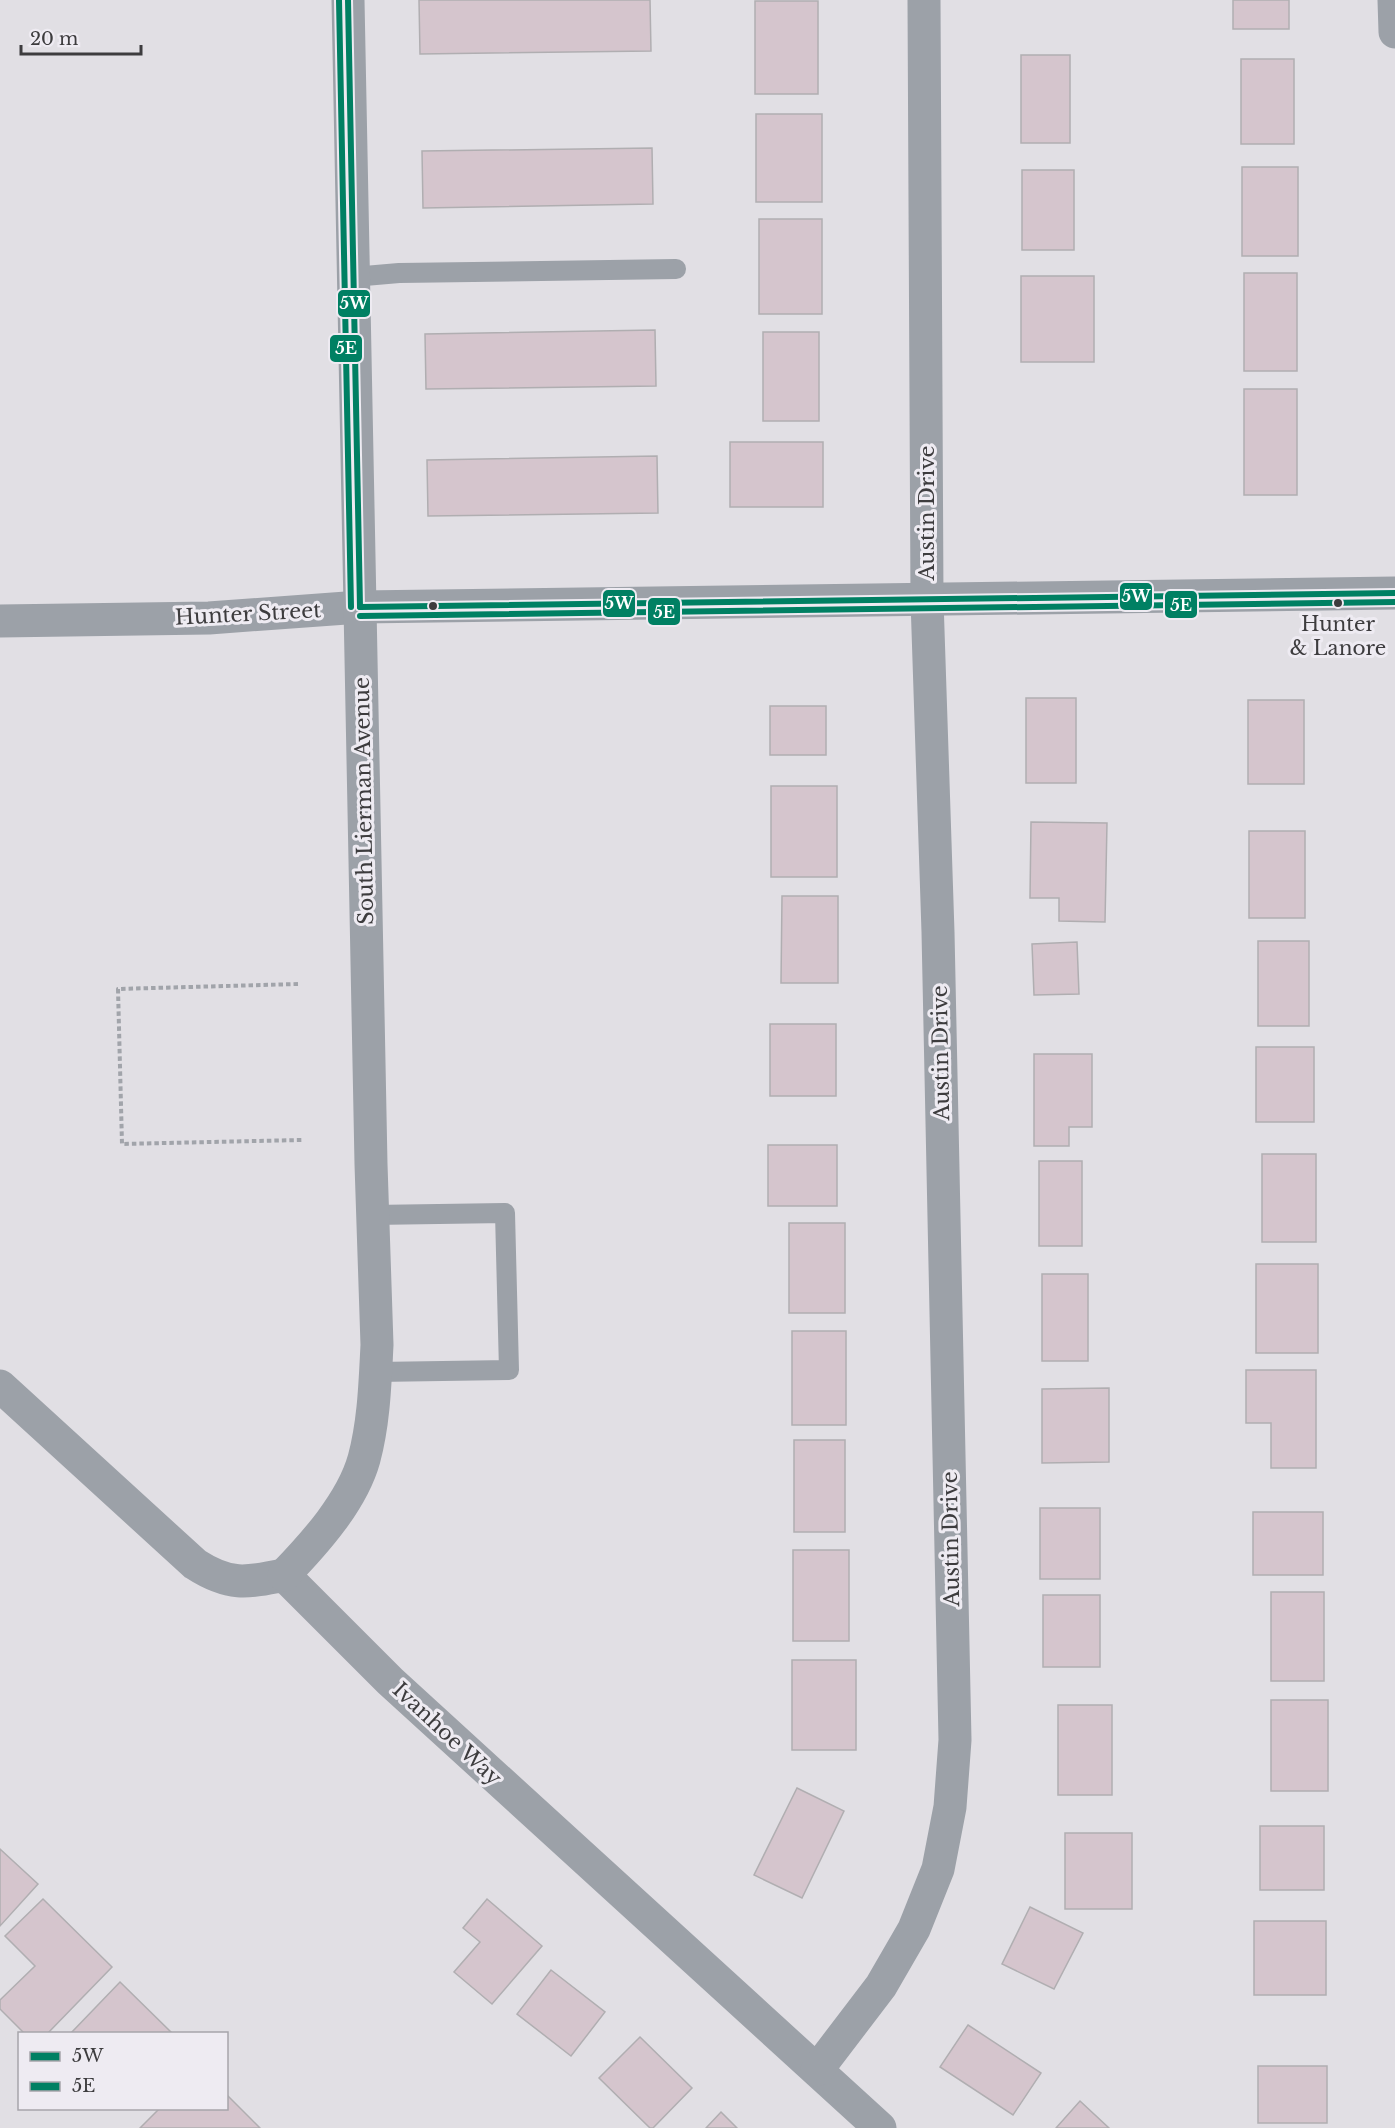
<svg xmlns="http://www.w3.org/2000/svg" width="1395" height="2128" viewBox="0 0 1395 2128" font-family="'Libre Baskerville',serif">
  <rect width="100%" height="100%" fill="#e1dfe4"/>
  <!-- building -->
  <g fill="#d5c5cd" stroke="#b0aeb1" stroke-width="1.5">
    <polygon points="419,0 650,0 651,51 420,54"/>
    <rect x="1233" y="0" width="56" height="29"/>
    <rect x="755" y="1" width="63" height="93"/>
    <rect x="1021" y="55" width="49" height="88"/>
    <rect x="1241" y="59" width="53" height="85"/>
    <rect x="756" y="114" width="66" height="88"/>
    <polygon points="652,148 653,204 423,208 422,151"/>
    <rect x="1242" y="167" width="56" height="89"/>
    <rect x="1022" y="170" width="52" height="80"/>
    <rect x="759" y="219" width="63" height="95"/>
    <rect x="1244" y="273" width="53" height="98"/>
    <rect x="1021" y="276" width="73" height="86"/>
    <polygon points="655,330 656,386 426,389 425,334"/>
    <rect x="763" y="332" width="56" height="89"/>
    <rect x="1244" y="389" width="53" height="106"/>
    <rect x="730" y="442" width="93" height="65"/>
    <polygon points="657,456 658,513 428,516 427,460"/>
    <rect x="1026" y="698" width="50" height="85"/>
    <rect x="1248" y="700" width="56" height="84"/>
    <rect x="770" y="706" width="56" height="49"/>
    <rect x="771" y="786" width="66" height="91"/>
    <polygon points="1031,822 1107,823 1105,922 1059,921 1059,898 1030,898"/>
    <rect x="1249" y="831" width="56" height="87"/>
    <polygon points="782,896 838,896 838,983 781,983"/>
    <rect x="1258" y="941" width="51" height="85"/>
    <polygon points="1077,942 1079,994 1034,995 1032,944"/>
    <rect x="770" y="1024" width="66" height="72"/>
    <rect x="1256" y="1047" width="58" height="75"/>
    <polygon points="1034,1054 1092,1054 1092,1127 1069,1127 1069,1146 1034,1146"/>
    <rect x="768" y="1145" width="69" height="61"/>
    <rect x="1262" y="1154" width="54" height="88"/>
    <rect x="1039" y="1161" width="43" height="85"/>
    <rect x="789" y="1223" width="56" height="90"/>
    <rect x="1256" y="1264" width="62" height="89"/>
    <rect x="1042" y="1274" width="46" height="87"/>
    <rect x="792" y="1331" width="54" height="94"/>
    <polygon points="1246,1370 1316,1370 1316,1468 1271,1468 1271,1423 1246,1423"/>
    <polygon points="1109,1388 1109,1462 1042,1463 1042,1389"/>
    <rect x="794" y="1440" width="51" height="92"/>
    <rect x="1040" y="1508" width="60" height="71"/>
    <rect x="1253" y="1512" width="70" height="63"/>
    <rect x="793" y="1550" width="56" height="91"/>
    <rect x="1271" y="1592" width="53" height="89"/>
    <rect x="1043" y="1595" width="57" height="72"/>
    <rect x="792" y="1660" width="64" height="90"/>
    <rect x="1271" y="1700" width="57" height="91"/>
    <rect x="1058" y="1705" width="54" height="90"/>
    <polygon points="797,1788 844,1811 802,1898 754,1875"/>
    <rect x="1260" y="1826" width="64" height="64"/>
    <rect x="1065" y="1833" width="67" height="76"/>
    <polygon points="0,1849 38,1884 0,1926"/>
    <polygon points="43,1899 112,1967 47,2034 25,2034 0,2009 0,2000 35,1966 5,1936"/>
    <polygon points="487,1899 542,1946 492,2004 454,1972 480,1942 463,1928"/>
    <polygon points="1030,1907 1083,1933 1054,1989 1002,1964"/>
    <rect x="1254" y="1921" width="72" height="74"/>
    <polygon points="551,1970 605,2012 571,2056 517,2014"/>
    <polygon points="120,1982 173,2034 70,2034"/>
    <polygon points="968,2025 1041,2073 1013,2115 940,2067"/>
    <polygon points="640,2037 692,2088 653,2128 650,2128 599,2078"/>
    <rect x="1258" y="2066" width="69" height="57"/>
    <polygon points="226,2094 260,2128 140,2128 160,2108 226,2108"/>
    <polygon points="1080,2101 1109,2128 1056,2128"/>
    <polygon points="721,2112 737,2128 706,2128"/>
  </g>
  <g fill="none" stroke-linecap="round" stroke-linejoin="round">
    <!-- path -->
    <polyline stroke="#a1a4aa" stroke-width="4" stroke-dasharray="4.5 3" stroke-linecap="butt" points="298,984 118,989 122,1144 302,1140"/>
    <!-- service -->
    <g stroke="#9ca1a8" stroke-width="20">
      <polyline points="353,277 399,273 676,269"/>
      <polyline points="372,1215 505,1213 509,1370 376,1372"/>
    </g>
    <!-- minor -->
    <g stroke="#9ca1a8" stroke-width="33">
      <polyline points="1394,0 1395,32"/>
      <polyline points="0,621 209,618 360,607 1395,593"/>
      <path d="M0 1386 195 1564C229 1586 246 1583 284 1575L390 1681 880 2128"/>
      <path d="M284 1575C314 1544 352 1502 364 1459 374 1422 375 1383 377 1345L371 1164 348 0"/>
      <polyline points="817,2070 881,1986 914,1929 938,1869 950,1807 955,1740 938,932 927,600 924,0"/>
    </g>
    <!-- bus-1 casing -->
    <g stroke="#eeebf2" stroke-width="10">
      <g id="bus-1">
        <polyline points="348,0 360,607"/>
        <polyline points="360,607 1395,593"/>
      </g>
    </g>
    <!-- bus-2 casing -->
    <g stroke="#eeebf2" stroke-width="10">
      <g id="bus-2">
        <polyline points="339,0 351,607"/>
        <polyline points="360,616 1395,602"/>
      </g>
    </g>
    <!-- bus-1 -->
    <use href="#bus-1" stroke="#008063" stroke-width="6"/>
    <!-- bus-2 -->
    <use href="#bus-2" stroke="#008063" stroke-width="6"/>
  </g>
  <!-- markers -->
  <g fill="#3d3c3e" stroke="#eeebf2" stroke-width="2">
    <circle cx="1338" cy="603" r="5"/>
    <circle cx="433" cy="606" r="5"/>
  </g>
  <g text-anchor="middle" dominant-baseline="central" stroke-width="6" stroke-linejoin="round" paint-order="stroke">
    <!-- bus labels -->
    <g font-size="20" fill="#3d3c3e" stroke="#eeebf2">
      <text x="1338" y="624">Hunter<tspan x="1338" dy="24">&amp; Lanore</tspan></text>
    </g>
    <!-- street labels -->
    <g font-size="21" fill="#3d3c3e" stroke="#eeebf2">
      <text transform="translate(927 513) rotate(-90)">Austin Drive</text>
      <text transform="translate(248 614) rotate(-3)">Hunter Street</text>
      <text transform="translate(364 801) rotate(-91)">South Lierman Avenue</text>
      <text transform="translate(941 1053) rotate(-91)">Austin Drive</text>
      <text transform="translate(951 1539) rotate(-91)">Austin Drive</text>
      <text transform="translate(447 1734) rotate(43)">Ivanhoe Way</text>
    </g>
  </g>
  <g stroke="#eeebf2" stroke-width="2">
    <rect x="337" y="289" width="34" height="29" rx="6" fill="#008063"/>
    <rect x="329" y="334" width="34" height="29" rx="6" fill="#008063"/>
    <rect x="1119" y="582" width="34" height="29" rx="6" fill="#008063"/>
    <rect x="602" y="589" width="34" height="29" rx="6" fill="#008063"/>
    <rect x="1164" y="590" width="34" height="29" rx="6" fill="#008063"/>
    <rect x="647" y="597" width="34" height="29" rx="6" fill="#008063"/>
  </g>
  <g font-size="16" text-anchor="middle" font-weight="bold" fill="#fff">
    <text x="354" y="309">5W</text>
    <text x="346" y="354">5E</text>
    <text x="1136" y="602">5W</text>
    <text x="619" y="609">5W</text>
    <text x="1181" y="611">5E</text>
    <text x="664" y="618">5E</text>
  </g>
  <!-- legend -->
  <rect x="18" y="2032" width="210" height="78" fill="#eeebf2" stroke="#a7a5aa" stroke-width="1.5"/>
  <rect x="30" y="2052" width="30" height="9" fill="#008063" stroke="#a7a5aa" stroke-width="1.5"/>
  <text x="72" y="2062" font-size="18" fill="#3d3c3e">5W</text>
  <rect x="30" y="2082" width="30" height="9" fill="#008063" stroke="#a7a5aa" stroke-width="1.5"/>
  <text x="72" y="2092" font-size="18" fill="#3d3c3e">5E</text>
  <!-- scale -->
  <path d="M21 45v9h120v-9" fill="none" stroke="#3d3c3e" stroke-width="3"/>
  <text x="30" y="45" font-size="18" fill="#3d3c3e" stroke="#eeebf2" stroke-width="4.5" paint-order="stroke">20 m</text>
</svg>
